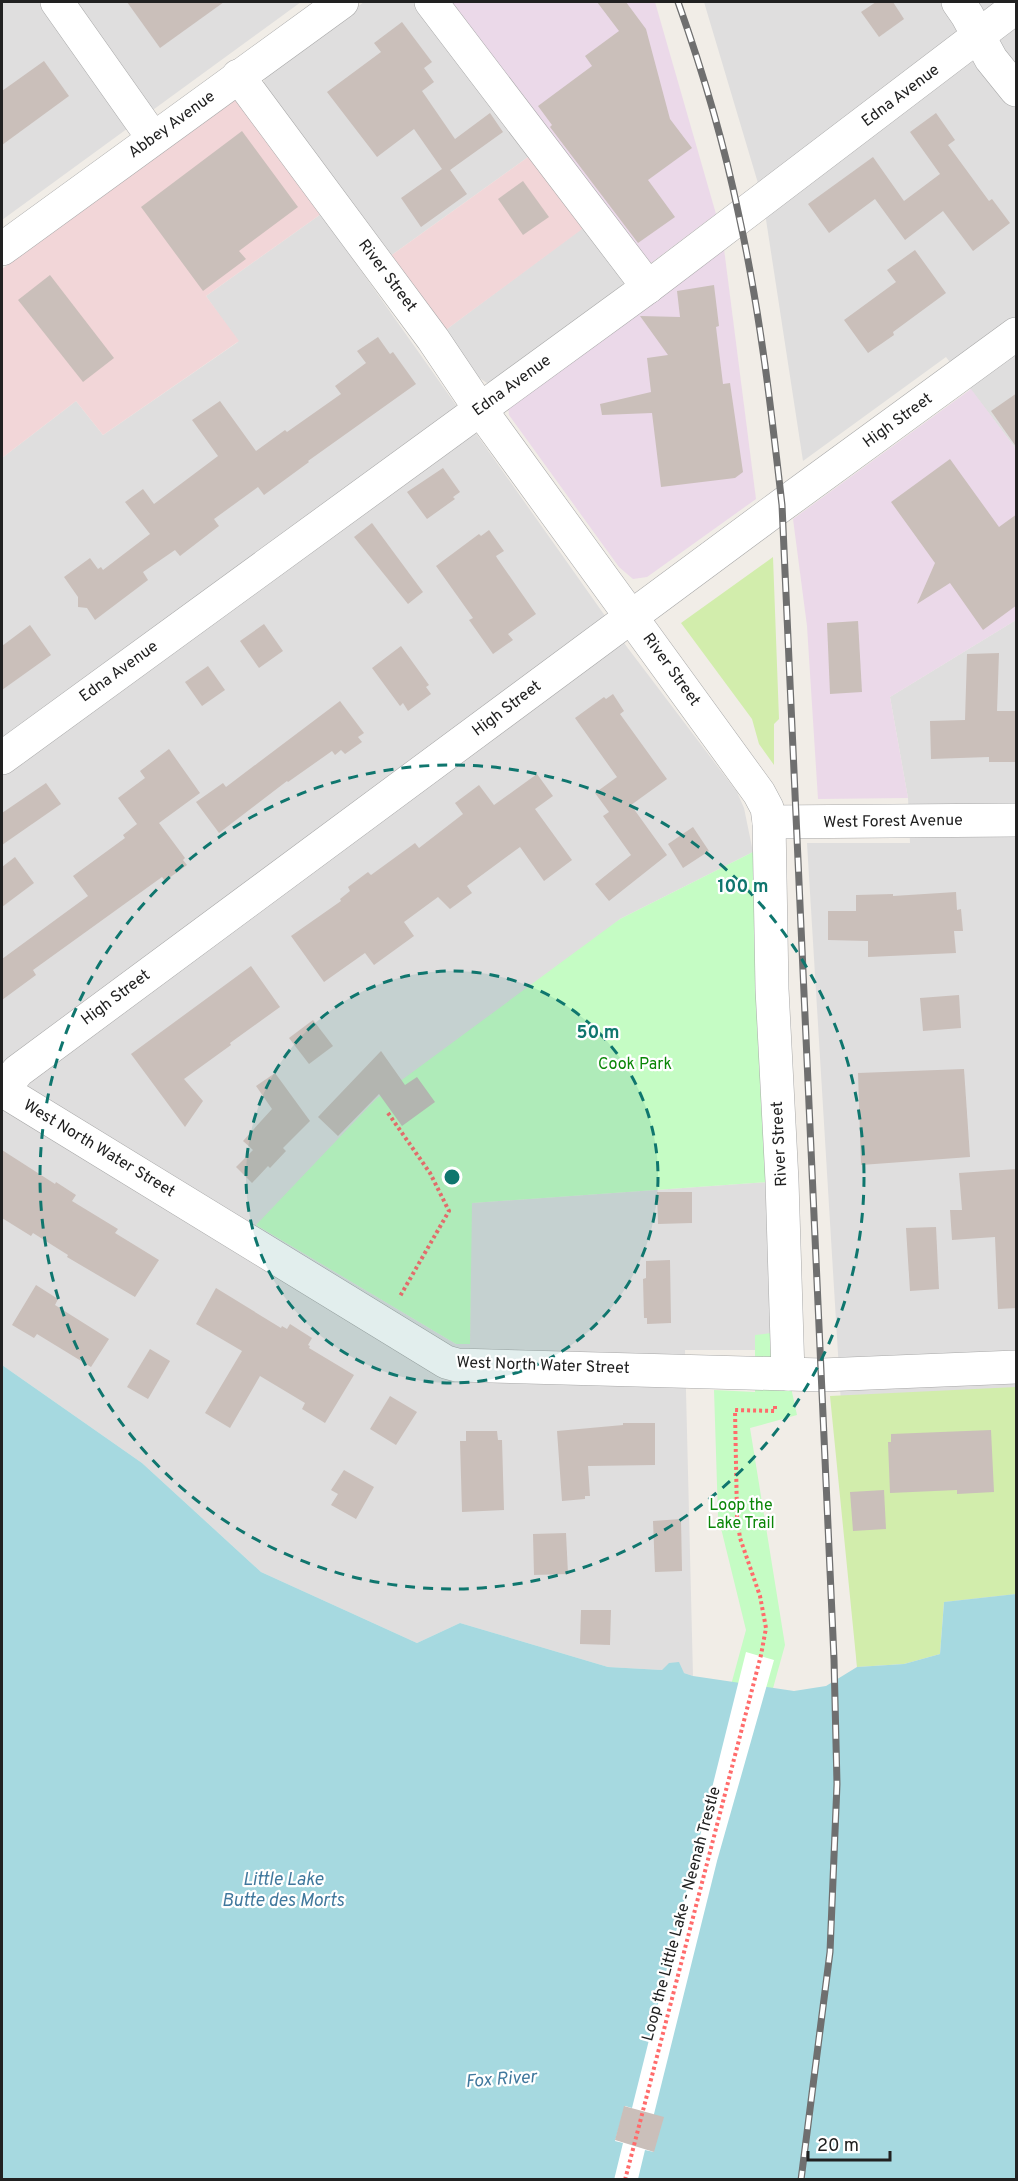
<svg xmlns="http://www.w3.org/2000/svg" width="1018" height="2181" viewBox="0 0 1018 2181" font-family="Overpass,sans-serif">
  <rect width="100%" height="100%" fill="#f1ede7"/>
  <!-- residential -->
  <g fill="#dfdede">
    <polygon points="2,2 301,2 2,220"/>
    <polygon points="364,2 422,2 535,152 389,257 263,86 266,73"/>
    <polygon points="704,2 1016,2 1016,449 946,357 803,461 763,200"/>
    <polygon points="321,214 627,647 737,792 744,808 753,852 620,919 256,1225 456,1344 470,1344 471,1203 769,1182 777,1326 763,1350 685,1350 693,1676 684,1673 662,1670 608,1667 460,1623 417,1643 261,1572 142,1463 2,1365 2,458 76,401 103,435 238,342 206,296"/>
    <polygon points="596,218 638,273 496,381 487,383 478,377 443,332"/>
    <polygon points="1016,620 1016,1594 944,1602 857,1667 807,843 910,843 908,798 890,697"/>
  </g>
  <!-- commercial -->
  <g fill="#f2d6d8">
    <polygon points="236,100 321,214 206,296 239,341 103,435 76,401 2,458 2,269 227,103"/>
    <polygon points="535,152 589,224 443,332 389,257"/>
  </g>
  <!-- industrial -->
  <g fill="#ebd9e9">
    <polygon points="443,2 655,2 716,214 638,273"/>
    <polygon points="723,241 756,499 647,577 633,579 619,567 509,415 508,406"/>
    <polygon points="971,389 1016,449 1016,620 890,697 908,798 818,799 807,626 793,519"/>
  </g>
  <!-- grass -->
  <g fill="#d2edac">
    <polygon points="773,557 779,719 774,724 774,765 759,744 752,719 681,623"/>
    <polygon points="1016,1387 1016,1594 944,1602 940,1654 904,1664 857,1667 830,1396"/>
  </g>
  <!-- park -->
  <g fill="#c5fcc4">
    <polygon points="753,852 769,1182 472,1203 470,1344 456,1344 256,1225 376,1099 620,919"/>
    <polygon points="779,1332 797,1415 750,1428 785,1645 637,2179 596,2180 746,1630 718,1516 714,1390 755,1392 755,1335"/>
  </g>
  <!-- water -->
  <polygon fill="#a6d9e0" points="2,1365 142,1463 261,1572 417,1643 460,1623 608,1667 662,1670 669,1663 679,1662 684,1673 693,1676 794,1691 826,1686 857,1667 904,1664 940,1654 944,1602 1016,1594 1016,2179 2,2179"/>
  <!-- pier -->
  <polygon fill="#fff" points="746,1652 774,1660 717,1861 654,2114 654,2152 645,2150 638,2179 614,2180 623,2143 615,2141 625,2106 632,2108"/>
  <!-- building -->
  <g fill="#cabfba">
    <polygon points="127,2 224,2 160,48"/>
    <polygon points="597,2 626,2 646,29 670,119 692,148 648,180 675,217 638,243 550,127 552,125 538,106 592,66 585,56 619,31"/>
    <polygon points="876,2 893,2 904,19 879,37 861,12"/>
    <polygon points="402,22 432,62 424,68 434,82 422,91 455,139 490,113 503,132 450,170 467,194 421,227 401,198 442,169 414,129 377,157 327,92 381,52 374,43"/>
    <polygon points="44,61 69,96 2,145 2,91"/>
    <polygon points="936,113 955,140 948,145 989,201 992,199 1010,223 973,251 943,211 905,240 875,199 829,233 808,204 873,157 904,201 940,174 910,132"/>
    <polygon points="242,131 298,207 239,251 246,259 203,291 141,207"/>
    <polygon points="523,181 549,217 523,235 498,199"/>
    <polygon points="915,250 946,293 893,332 894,335 868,353 844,320 896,282 887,270"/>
    <polygon points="50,275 114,358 83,382 18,300"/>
    <polygon points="714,285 719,326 716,327 723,384 730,383 743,472 735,478 661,487 652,413 602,415 600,404 651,392 647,358 668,355 640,316 680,317 677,291"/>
    <polygon points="378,337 390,354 393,352 416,384 308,461 309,462 264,495 258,487 214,519 219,526 180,556 175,550 143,572 148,580 95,620 87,608 78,607 78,597 64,577 90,558 98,569 101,567 103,570 150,534 125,502 143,489 154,504 218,456 192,420 220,401 256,451 285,430 287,432 341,394 335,386 366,363 357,351"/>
    <polygon points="1017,393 1017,448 991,411"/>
    <polygon points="950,459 999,527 1017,514 1017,605 983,630 950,583 917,604 935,563 891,502"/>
    <polygon points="443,468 460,492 453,497 455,499 427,519 407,492"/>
    <polygon points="372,523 423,592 408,604 354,537"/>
    <polygon points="489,530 504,551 496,556 497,558 536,614 508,634 513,640 493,654 469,620 473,618 436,566 479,534 481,536"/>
    <polygon points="858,621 862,692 830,694 827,623"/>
    <polygon points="264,624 283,651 259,668 240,641"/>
    <polygon points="30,625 51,655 2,690 2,646"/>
    <polygon points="401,646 429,685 426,687 431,694 408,711 403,703 400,706 372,668"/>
    <polygon points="999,653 997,711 1017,711 1017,762 989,762 989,757 931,759 930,721 965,720 967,654"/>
    <polygon points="208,666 225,690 202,706 185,682"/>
    <polygon points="613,694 624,711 620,714 667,779 631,805 667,855 609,901 595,884 631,855 603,816 609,812 595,793 617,777 575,718 604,697 606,699"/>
    <polygon points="340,701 364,733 358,737 362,742 345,754 341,750 335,755 332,751 288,782 287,781 219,833 196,802 223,783 226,787"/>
    <polygon points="169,749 200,793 159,823 185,858 183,860 187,865 165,881 162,877 33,970 36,975 2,1000 2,959 88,896 73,876 125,838 123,835 137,824 118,798 145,778 140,771"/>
    <polygon points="537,774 553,796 535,809 572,860 544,881 520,847 467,886 472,893 450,909 438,897 404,922 414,936 374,965 365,953 324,982 291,936 341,901 340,899 350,891 348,887 368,872 371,875 415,843 419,848 463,814 455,803 479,785 494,805"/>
    <polygon points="46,783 61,804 2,845 2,813"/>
    <polygon points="693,827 709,851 683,868 668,844"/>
    <polygon points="15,857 34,883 2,907 2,867"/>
    <polygon points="956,892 957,910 961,909 963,931 954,931 956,953 868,957 868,941 828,940 828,911 856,911 856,895 893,894 893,896"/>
    <polygon points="251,966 280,1007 230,1043 231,1045 184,1079 203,1101 185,1127 131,1054"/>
    <polygon points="959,995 961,1028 923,1031 920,998"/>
    <polygon points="313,1020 333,1046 309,1064 289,1038"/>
    <polygon points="381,1051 405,1085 417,1077 435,1102 402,1126 379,1094 338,1136 318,1117"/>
    <polygon points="964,1069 970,1157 861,1165 858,1073"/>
    <polygon points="275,1073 310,1121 283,1148 286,1151 270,1168 268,1166 252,1183 236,1167 253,1150 243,1141 272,1109 256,1086"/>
    <polygon points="2,1150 55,1184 56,1182 76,1195 72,1201 118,1229 115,1233 159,1260 135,1297 67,1257 68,1255 33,1233 31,1236 2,1218"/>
    <polygon points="1017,1169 1017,1308 998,1309 995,1237 952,1240 950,1210 962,1210 959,1173"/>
    <polygon points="657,1192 692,1192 692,1223 658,1224"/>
    <polygon points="936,1227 939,1289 910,1291 906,1228"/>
    <polygon points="670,1260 671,1323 647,1324 647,1318 644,1318 643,1279 646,1278 646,1261"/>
    <polygon points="36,1285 58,1299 55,1305 109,1339 91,1367 37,1334 34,1338 12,1325"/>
    <polygon points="216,1288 281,1328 282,1326 287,1329 290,1324 312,1338 308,1345 310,1346 309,1348 354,1375 325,1423 302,1409 305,1403 260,1376 230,1428 205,1413 242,1351 196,1324"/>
    <polygon points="150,1349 170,1361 148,1399 127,1387"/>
    <polygon points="390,1396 417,1412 396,1445 370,1429"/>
    <polygon points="623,1423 655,1423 655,1465 588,1466 590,1496 585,1496 585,1499 562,1501 557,1431 623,1425"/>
    <polygon points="991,1430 994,1492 957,1494 957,1490 890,1493 888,1442 891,1442 891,1434"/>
    <polygon points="466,1431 497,1431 498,1440 502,1440 504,1510 462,1512 460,1441 466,1441"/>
    <polygon points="344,1470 374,1487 356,1519 331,1505 338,1494 331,1490"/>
    <polygon points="884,1490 886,1529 853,1531 850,1492"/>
    <polygon points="681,1519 682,1571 655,1572 653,1521"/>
    <polygon points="566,1533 568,1574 534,1575 533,1534"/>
    <polygon points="581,1610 611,1610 610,1645 580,1644"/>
    <polygon points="624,2106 664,2117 654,2152 615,2140"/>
  </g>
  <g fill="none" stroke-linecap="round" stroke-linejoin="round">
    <!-- minor casing -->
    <g stroke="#a8a8a8" stroke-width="34">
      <g id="minor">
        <polyline points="57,2 153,138"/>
        <polyline points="431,2 648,287"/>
        <polyline points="958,2 967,15 991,59 1016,90"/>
        <polyline points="238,76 433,339 480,409 759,793 767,808 769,822 772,989 782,1181 788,1374"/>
        <polyline points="2,249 342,2"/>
        <polyline points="1016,334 782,505 18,1071 2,1090 446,1362 457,1365 822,1375 1016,1367"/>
        <polyline points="2,758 648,287 1016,7"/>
        <polyline points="769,822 1016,820"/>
      </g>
    </g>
    <!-- path -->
    <g stroke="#ff6b6b" stroke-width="4" stroke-dasharray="3 3" stroke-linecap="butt">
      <polyline points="388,1113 430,1173 449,1211 399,1298"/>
      <polyline points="625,2180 761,1655 766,1628 760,1596 740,1538 737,1516 735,1410 775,1411 775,1404"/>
    </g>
    <!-- minor -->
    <use href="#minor" stroke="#fff" stroke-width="33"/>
    <!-- rail casing -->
    <g stroke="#6f6f6f" stroke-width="7">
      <path id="rail" d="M678 2C703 72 724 143 739 216 760 311 771 408 782 505L834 1659 837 1784 830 1952 801 2180"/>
    </g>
    <!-- rail -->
    <use href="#rail" stroke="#fff" stroke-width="4.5" stroke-dasharray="14" stroke-linecap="butt"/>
  </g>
  <!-- distance rings -->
  <circle cx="452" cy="1177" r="206" fill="#0f766e" fill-opacity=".12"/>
  <g fill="none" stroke="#0f766e" stroke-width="3" stroke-dasharray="10 8">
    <circle cx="452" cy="1177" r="206"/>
    <circle cx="452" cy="1177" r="412"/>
  </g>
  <g text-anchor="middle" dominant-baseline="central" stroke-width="4.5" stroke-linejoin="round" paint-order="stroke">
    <!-- street labels -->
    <g font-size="16" fill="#212121" stroke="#fff">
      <text transform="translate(901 96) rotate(-37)">Edna Avenue</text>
      <text transform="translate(172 125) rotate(-36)">Abbey Avenue</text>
      <text transform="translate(387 276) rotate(53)">River Street</text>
      <text transform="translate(512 386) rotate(-36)">Edna Avenue</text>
      <text transform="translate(898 421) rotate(-36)">High Street</text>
      <text transform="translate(671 670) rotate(54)">River Street</text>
      <text transform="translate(119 672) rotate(-36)">Edna Avenue</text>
      <text transform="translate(507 709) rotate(-37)">High Street</text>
      <text transform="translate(893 822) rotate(-1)">West Forest Avenue</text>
      <text transform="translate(116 998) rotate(-37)">High Street</text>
      <text transform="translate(780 1144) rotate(-93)">River Street</text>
      <text transform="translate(99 1149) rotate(31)">West North Water Street</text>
      <text transform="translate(543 1366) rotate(2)">West North Water Street</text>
      <text transform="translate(682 1914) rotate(-75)">Loop the Little Lake - Neenah Trestle</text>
    </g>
    <!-- park labels -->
    <g font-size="16" fill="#0a8607" stroke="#fff">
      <text x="635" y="1065">Cook Park</text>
      <text x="741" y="1506">Loop the<tspan x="741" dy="18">Lake Trail</tspan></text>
    </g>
    <!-- water labels -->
    <g font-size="18" font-style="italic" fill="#40789d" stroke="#fff">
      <text x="283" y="1880">Little Lake<tspan x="283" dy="21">Butte des Morts</tspan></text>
      <text transform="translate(501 2080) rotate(-4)">Fox River</text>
    </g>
  </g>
  <circle cx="452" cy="1177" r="9" fill="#0f766e" stroke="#fff" stroke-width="3"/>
  <g font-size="18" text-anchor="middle" font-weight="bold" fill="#0f766e" stroke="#fff" stroke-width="4.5" stroke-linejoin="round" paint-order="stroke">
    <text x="743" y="892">100 m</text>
    <text x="598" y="1038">50 m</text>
  </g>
  <!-- border -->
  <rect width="1018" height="2181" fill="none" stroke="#212121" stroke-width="6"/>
  <!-- scale -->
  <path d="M808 2151v9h82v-9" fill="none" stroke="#212121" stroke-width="3"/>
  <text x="817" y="2151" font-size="18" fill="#212121" stroke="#ffffff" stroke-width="4.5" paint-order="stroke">20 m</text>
</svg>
